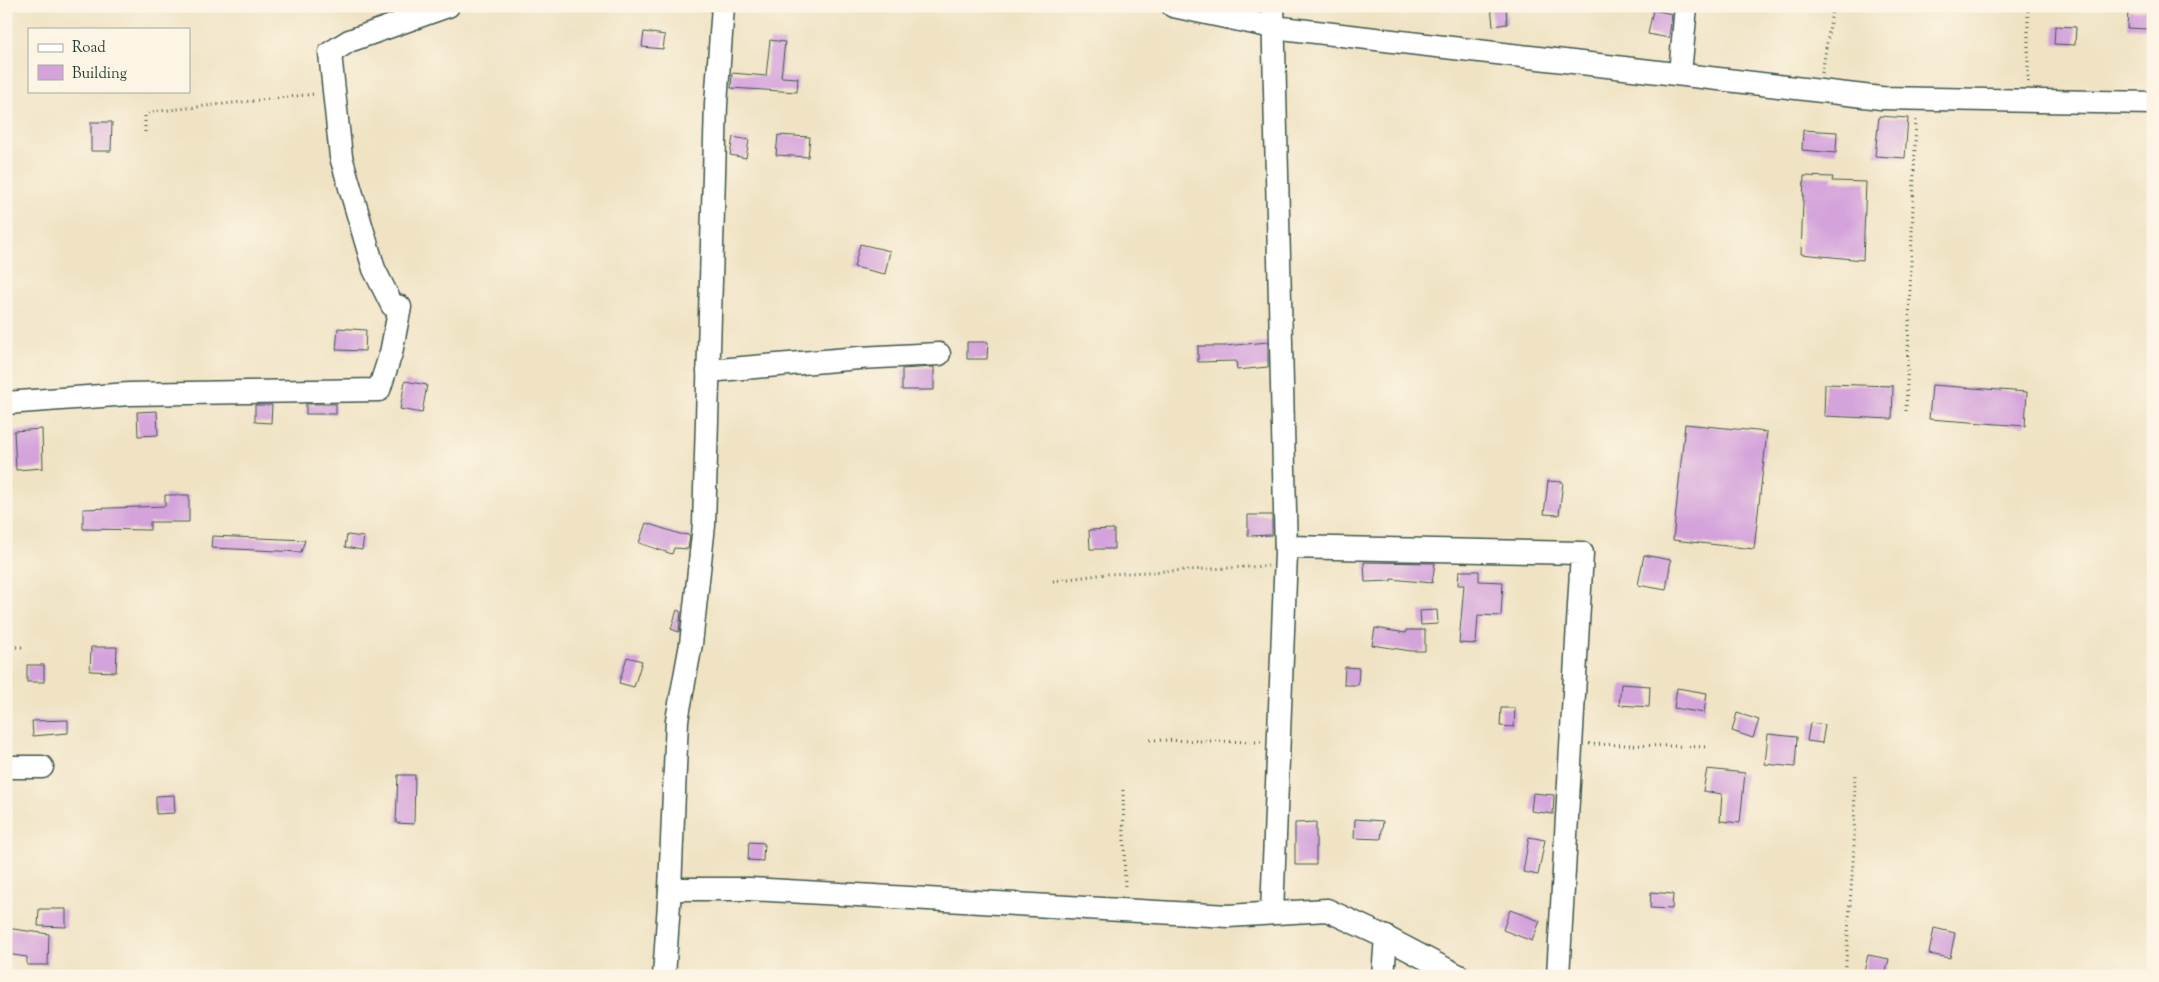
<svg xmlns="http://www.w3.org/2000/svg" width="2159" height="982" viewBox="0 0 2159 982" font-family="'Sorts Mill Goudy',serif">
  <rect width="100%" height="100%" fill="#fcf5e5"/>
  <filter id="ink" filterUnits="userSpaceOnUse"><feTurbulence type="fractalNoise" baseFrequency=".02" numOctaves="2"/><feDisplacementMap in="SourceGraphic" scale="10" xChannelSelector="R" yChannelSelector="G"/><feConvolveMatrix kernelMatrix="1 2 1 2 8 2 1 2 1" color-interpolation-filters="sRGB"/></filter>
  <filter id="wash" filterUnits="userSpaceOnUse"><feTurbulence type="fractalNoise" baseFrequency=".0096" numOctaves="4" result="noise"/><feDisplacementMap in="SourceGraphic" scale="20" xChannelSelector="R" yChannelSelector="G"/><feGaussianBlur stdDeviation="1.12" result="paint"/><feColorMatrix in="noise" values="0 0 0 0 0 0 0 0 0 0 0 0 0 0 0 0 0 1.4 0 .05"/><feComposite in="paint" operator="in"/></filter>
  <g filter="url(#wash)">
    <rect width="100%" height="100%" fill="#f0e3c4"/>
    <g id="blocks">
      <!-- building -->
      <g fill="#d4a3db">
        <polygon points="1491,6 1506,6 1507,24 1493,26"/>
        <polygon points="1653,10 1672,14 1669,38 1648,34"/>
        <polygon points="2128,10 2149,10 2148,29 2127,28"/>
        <polygon points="2055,26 2076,27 2075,45 2054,44"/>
        <polygon points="644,32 665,35 663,49 642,47"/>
        <polygon points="770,40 785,42 781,77 798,78 797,92 731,88 732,73 766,76"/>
        <polygon points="1879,116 1908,118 1905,158 1875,156"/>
        <polygon points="91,122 112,122 111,151 91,151"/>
        <polygon points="1803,130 1837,132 1836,153 1802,150"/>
        <polygon points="778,135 810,137 808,157 776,155"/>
        <polygon points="733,137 749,140 746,158 730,155"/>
        <polygon points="1804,176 1833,177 1832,181 1866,182 1863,260 1801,254"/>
        <polygon points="860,244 890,251 885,274 854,267"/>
        <polygon points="338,328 366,330 365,351 336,350"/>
        <polygon points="967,342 988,342 987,359 967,359"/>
        <polygon points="1268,342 1268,367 1237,370 1236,361 1198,362 1198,346 1225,346"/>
        <polygon points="934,367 934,390 902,390 902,369"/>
        <polygon points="405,381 427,385 422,413 400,409"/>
        <polygon points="1825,384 1893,386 1892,419 1824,416"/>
        <polygon points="1932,385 2027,392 2025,426 1929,419"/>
        <rect x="306" y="404" width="30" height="10"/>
        <polygon points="255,405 272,405 271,423 255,422"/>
        <polygon points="157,411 158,435 138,436 137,412"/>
        <polygon points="1685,424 1767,432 1754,549 1673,540"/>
        <polygon points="42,429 43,468 16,470 14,431"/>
        <polygon points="1548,481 1563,482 1559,515 1544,514"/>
        <polygon points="165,495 189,495 189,522 150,522 150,530 83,529 83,509 165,506"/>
        <polygon points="1248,515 1272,515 1272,535 1248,536"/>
        <polygon points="646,523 680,534 690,535 688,549 674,548 672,554 639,543"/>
        <polygon points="1114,529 1114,549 1090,549 1089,530"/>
        <polygon points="347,535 364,537 362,550 345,547"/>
        <polygon points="212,536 305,540 301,552 211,548"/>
        <polygon points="1644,555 1671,560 1666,590 1638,585"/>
        <polygon points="1364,562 1435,563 1432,583 1391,579 1391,581 1365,582"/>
        <polygon points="1459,571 1479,571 1479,581 1503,582 1501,616 1478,615 1476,644 1459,643 1464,585 1458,585"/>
        <polygon points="677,610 681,612 679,632 671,629"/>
        <polygon points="1437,610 1438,624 1421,625 1420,611"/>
        <polygon points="1375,628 1406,633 1406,630 1425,630 1425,651 1411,651 1372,645"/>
        <polygon points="91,647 117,647 116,672 90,671"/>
        <polygon points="627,657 642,661 634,687 619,683"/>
        <rect x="27" y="665" width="17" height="17"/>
        <polygon points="1345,667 1359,668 1358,685 1344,685"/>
        <polygon points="1621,684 1650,686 1649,707 1619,705"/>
        <polygon points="1677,688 1707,693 1704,713 1674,708"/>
        <polygon points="1501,708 1515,708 1514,727 1500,726"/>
        <polygon points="1737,713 1759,720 1753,738 1732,731"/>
        <polygon points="68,720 68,733 33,736 32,721"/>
        <polygon points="1810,723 1825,725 1822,743 1807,741"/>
        <polygon points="1768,734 1797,737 1795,767 1765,764"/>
        <polygon points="1707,769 1745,773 1740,823 1720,821 1722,794 1703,791"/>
        <polygon points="398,775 415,775 414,824 396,823"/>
        <polygon points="1533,793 1554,795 1553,814 1531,811"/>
        <polygon points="174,795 175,813 156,814 156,796"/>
        <polygon points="1355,819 1383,821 1381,839 1354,838"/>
        <polygon points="1316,822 1316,865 1295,865 1295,823"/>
        <polygon points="1529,837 1545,840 1538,875 1523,872"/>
        <polygon points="749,842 764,843 763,861 748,860"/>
        <polygon points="1651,892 1673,894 1672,909 1650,908"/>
        <polygon points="39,909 66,909 66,927 38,926"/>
        <polygon points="1510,910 1540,921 1532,941 1503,930"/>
        <polygon points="6,928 49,934 48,965 27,965 27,957 6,954"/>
        <polygon points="1934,928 1955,933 1950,958 1929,954"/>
        <polygon points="1868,955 1889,959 1885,976 1863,976"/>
      </g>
    </g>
  </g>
  <g filter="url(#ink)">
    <use href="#blocks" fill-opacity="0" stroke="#3e564a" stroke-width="1"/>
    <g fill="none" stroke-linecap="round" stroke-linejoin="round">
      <!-- minor casing -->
      <g stroke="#3e564a" stroke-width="25">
        <g id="minor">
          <polyline points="1173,6 1273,27 1881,98 2153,103"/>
          <polyline points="1680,74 1686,6"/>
          <polyline points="708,371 859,358 939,354"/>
          <polyline points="6,403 129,394 379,390 391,353 400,307 392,305 374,269 341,157 330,53 349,41 448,6"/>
          <polyline points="1286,547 1582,553 1558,976"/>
          <polyline points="6,767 42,767"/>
          <polyline points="670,889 677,720 691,644 704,525 716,104 723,6"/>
          <polyline points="1272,913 1286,554 1273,6"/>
          <polyline points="664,976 670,889 750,889 1228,916 1327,910 1383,936 1459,976"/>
          <polyline points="1383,976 1386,937"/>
        </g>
      </g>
      <!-- path -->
      <g stroke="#3e564a" stroke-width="3" stroke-dasharray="1 4" stroke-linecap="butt">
        <polyline points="1822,73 1833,6"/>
        <polyline points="2028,82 2028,6"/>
        <polyline points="145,132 145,116 151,112 315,94"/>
        <polyline points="1906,411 1916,117"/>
        <polyline points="1053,581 1106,574 1268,566"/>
        <polyline points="6,647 24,647"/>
        <polyline points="1150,740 1261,742"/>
        <polyline points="1589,744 1709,747"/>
        <polyline points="1123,790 1125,892"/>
        <polyline points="1845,976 1854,848 1855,773"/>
      </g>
      <!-- minor -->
      <use href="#minor" stroke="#fff" stroke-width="22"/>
    </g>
  </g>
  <!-- margin -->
  <rect width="2159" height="982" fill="none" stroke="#fcf5e5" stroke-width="25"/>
  <!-- legend -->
  <rect x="28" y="28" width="162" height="65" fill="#fcf5e5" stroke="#a4ab9e"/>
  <rect x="38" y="44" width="25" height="8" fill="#ffffff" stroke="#a4ab9e"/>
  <text x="72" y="52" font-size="15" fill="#1f3d34">Road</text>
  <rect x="38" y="65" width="25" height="15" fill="#d4a3db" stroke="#a4ab9e"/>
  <text x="72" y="78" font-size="15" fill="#1f3d34">Building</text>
</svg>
